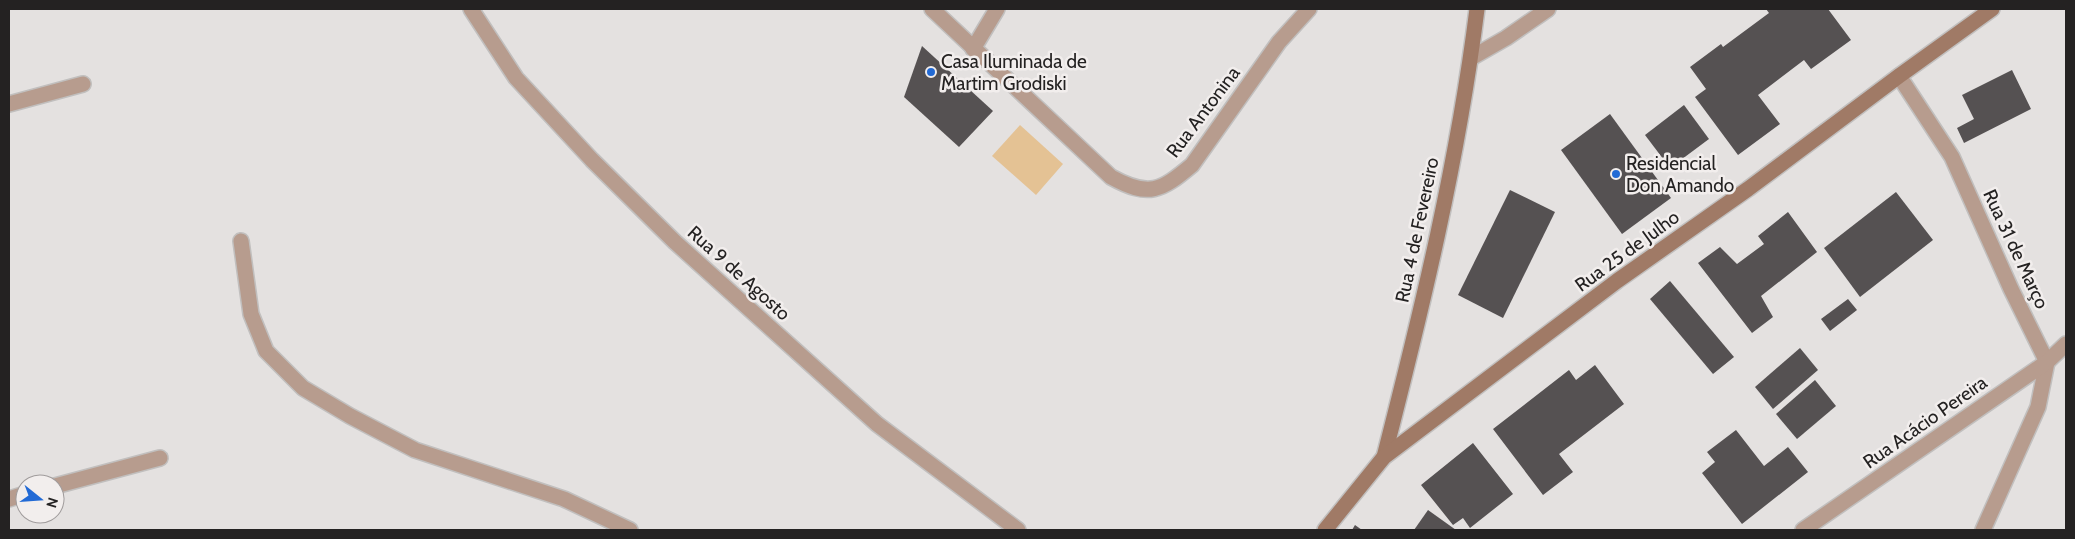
<svg xmlns="http://www.w3.org/2000/svg" width="2075" height="539" viewBox="0 0 2075 539" font-family="Cabin,sans-serif">
  <rect width="100%" height="100%" fill="#e4e1e0"/>
  <!-- green -->
  <polygon fill="#e4c294" points="1020,125 1063,164 1036,195 992,156"/>
  <!-- building -->
  <g fill="#555152">
    <polygon points="1766,9 1828,9 1851,40 1811,69 1804,60 1758,95 1780,124 1738,155 1695,97 1706,89 1690,67 1721,44 1723,47 1769,13"/>
    <polygon points="922,46 993,111 959,147 904,97"/>
    <polygon points="2012,70 2031,109 1964,143 1957,128 1974,119 1962,95"/>
    <polygon points="1684,105 1709,139 1670,168 1645,135"/>
    <polygon points="1610,114 1671,198 1622,234 1561,150"/>
    <polygon points="1510,190 1555,212 1503,318 1458,295"/>
    <polygon points="1896,192 1933,240 1860,297 1824,248"/>
    <polygon points="1788,212 1817,252 1761,296 1773,317 1752,333 1698,263 1720,247 1737,264 1764,244 1758,236"/>
    <polygon points="1670,281 1734,357 1713,374 1650,299"/>
    <polygon points="1848,299 1857,310 1830,331 1821,319"/>
    <polygon points="1800,348 1818,370 1773,409 1755,387"/>
    <polygon points="1595,365 1624,404 1559,454 1573,472 1543,495 1493,429 1569,370 1576,380"/>
    <polygon points="1815,380 1836,406 1797,439 1776,414"/>
    <polygon points="1736,430 1764,466 1788,447 1808,472 1742,524 1702,473 1715,462 1707,452"/>
    <polygon points="1473,443 1513,494 1470,528 1463,518 1453,525 1421,485"/>
    <polygon points="1428,510 1456,530 1414,530"/>
    <polygon points="1355,525 1362,530 1352,530"/>
  </g>
  <g fill="none" stroke-linecap="round" stroke-linejoin="round">
    <!-- street casing -->
    <g stroke="#c1bfbe" stroke-width="18">
      <g id="street">
        <polyline points="471,9 516,78 592,160 675,242 877,424 1018,530"/>
        <path d="M932 9 1111 177C1149 198 1161 191 1192 165L1279 42 1309 9"/>
        <polyline points="973,49 997,9"/>
        <polyline points="1471,58 1506,38 1548,9"/>
        <polyline points="1899,76 1952,157 2011,289 2047,362 2038,407 1983,530"/>
        <polyline points="9,104 83,84"/>
        <polyline points="241,241 251,314 266,351 303,388 350,416 415,450 564,499 630,530"/>
        <polyline points="55,486 160,458"/>
        <polyline points="9,499 25,494"/>
        <polyline points="1803,530 2047,362 2066,344"/>
      </g>
    </g>
    <!-- secondary casing -->
    <g stroke="#c1bfbe" stroke-width="18">
      <g id="secondary">
        <path d="M1384 457C1422 309 1458 161 1477 9"/>
        <polyline points="1325,530 1384,457 1617,281 1748,189 1899,76 1992,9"/>
      </g>
    </g>
    <!-- street -->
    <use href="#street" stroke="#b79c8e" stroke-width="15"/>
    <!-- secondary -->
    <use href="#secondary" stroke="#a07a66" stroke-width="15"/>
  </g>
  <!-- markers -->
  <g fill="#226ad5" stroke="#f2eeed" stroke-width="2">
    <circle cx="931" cy="72" r="5"/>
    <circle cx="1616" cy="174" r="5"/>
  </g>
  <g text-anchor="middle" dominant-baseline="central" stroke-width="5" stroke-linejoin="round" paint-order="stroke">
    <!-- poi labels -->
    <g font-size="19" fill="#242222" stroke="#f2eeed" text-anchor="start">
      <text x="941" y="61">Casa Iluminada de<tspan x="941" dy="22">Martim Grodiski</tspan></text>
      <text x="1626" y="163">Residencial<tspan x="1626" dy="22">Don Amando</tspan></text>
    </g>
    <!-- street labels -->
    <g font-size="19" fill="#242222" stroke="#f2eeed">
      <text transform="translate(1203 112) rotate(-53)">Rua Antonina</text>
      <text transform="translate(1417 230) rotate(-78)">Rua 4 de Fevereiro</text>
      <text transform="translate(2016 249) rotate(65)">Rua 31 de Março</text>
      <text transform="translate(1627 251) rotate(-36)">Rua 25 de Julho</text>
      <text transform="translate(739 273) rotate(42)">Rua 9 de Agosto</text>
      <text transform="translate(1925 422) rotate(-35)">Rua Acácio Pereira</text>
    </g>
  </g>
  <!-- border -->
  <rect width="2075" height="539" fill="none" stroke="#242222" stroke-width="20"/>
  <!-- north arrow -->
  <g transform="translate(40 499) rotate(107)"><circle r="24" fill="#f2eeed" stroke="#a09c9c"/>
  <path d="M0-4L9 19L0 12L-9 19Z" fill="#226ad5"/>
  <text y="-8" font-size="14" font-weight="bold" text-anchor="middle" fill="#242222">N</text>
  </g>
</svg>
